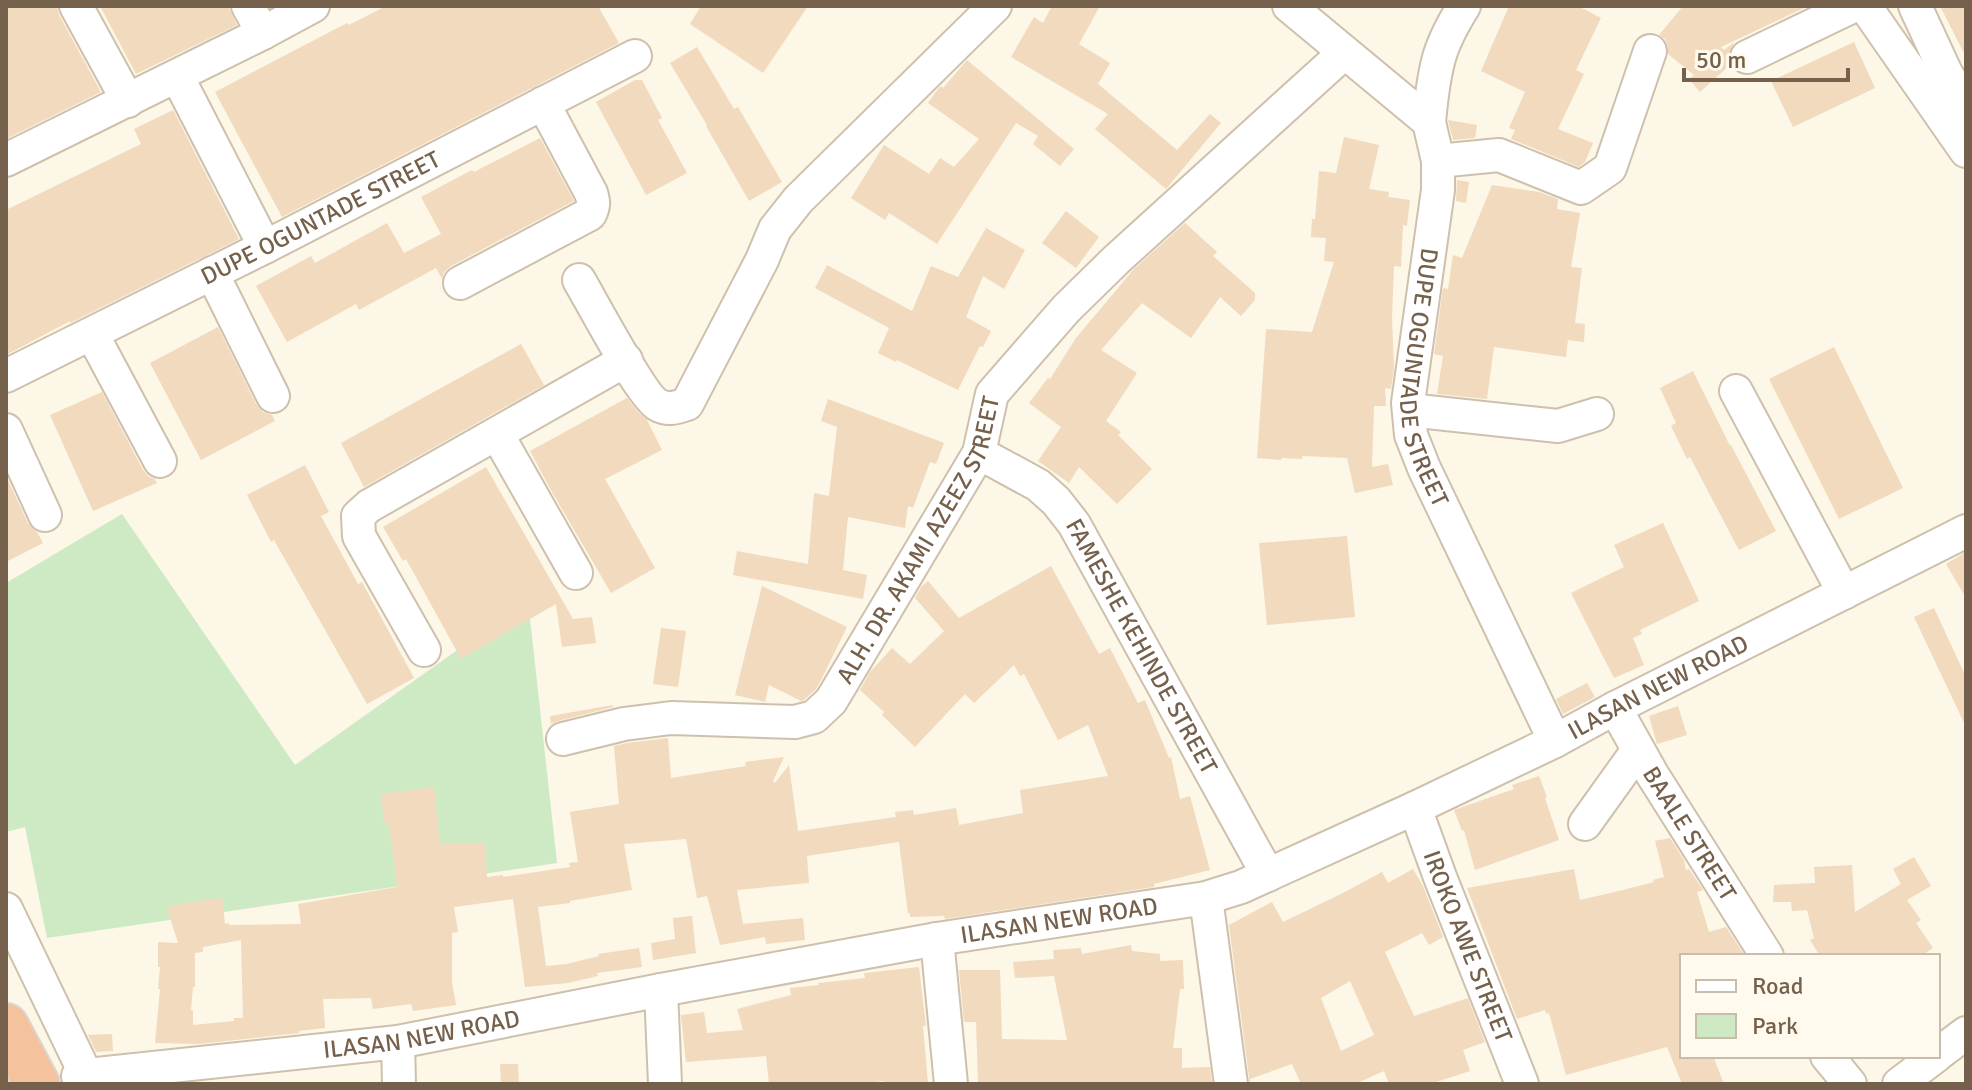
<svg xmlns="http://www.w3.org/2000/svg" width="1972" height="1090" viewBox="0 0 1972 1090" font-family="Signika,sans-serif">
  <rect width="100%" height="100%" fill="#fcf7e6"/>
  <!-- green -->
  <polygon fill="#ceeac5" points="122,514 295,765 528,600 557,863 47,938 25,827 6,832 6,583"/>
  <!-- building -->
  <g fill="#f1dabe" fill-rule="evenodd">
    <polygon points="6,6 57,6 59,15 101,92 6,139"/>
    <polygon points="100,6 228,6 237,25 136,74"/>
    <polygon points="386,6 598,6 619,43 282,217 215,92 347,23 349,25"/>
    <polygon points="701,6 808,6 763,73 690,24"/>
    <polygon points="1052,6 1100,6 1079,44 1110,63 1098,84 1177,150 1210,114 1221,123 1166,189 1095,129 1108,114 1011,57 1034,17 1043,23"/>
    <polygon points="1509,6 1578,6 1601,18 1576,70 1584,74 1558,129 1593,143 1585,162 1579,167 1511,139 1515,130 1509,128 1525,92 1481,71"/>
    <polygon points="1683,6 1808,6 1721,47 1724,50 1733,43 1734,44 1728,55 1730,65 1700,92 1689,79 1694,75 1668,54 1668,47 1665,39 1659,35"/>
    <polygon points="1940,6 1966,6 1966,57"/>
    <polygon points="1854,42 1875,88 1793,127 1771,81"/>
    <polygon points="697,47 734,109 738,107 782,182 749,201 706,126 707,125 670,63"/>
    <polygon points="967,60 1074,149 1060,166 1033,144 1038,136 1016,123 937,244 889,213 885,220 851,198 884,145 929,174 940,158 954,167 979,139 928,103 938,89 941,86 943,88"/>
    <polygon points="635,80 642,80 662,118 658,120 687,173 646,195 596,102"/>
    <polygon points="173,110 239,239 70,323 70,321 6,355 6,210 141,144 134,129"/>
    <polygon points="1448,120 1477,125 1475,138 1453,140"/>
    <polygon points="1344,137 1379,145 1369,189 1389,192 1388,197 1410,200 1407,226 1403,225 1401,267 1394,266 1392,317 1394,368 1391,389 1385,388 1386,406 1374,406 1372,467 1388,464 1393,485 1355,493 1347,458 1302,456 1302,459 1282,458 1281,460 1257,458 1266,329 1312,332 1334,262 1324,261 1326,238 1311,237 1312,219 1315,219 1319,171 1336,173"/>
    <polygon points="540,138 574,201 451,266 444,272 442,279 436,268 359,310 356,304 287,342 256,286 311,256 315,263 387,223 404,253 441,234 421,197 472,170 474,172"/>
    <polygon points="1457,180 1469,182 1466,203 1456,201"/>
    <polygon points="1492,185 1539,192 1558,199 1557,209 1580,213 1571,267 1582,268 1575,323 1585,324 1584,342 1568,340 1566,357 1494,347 1487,399 1437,394 1443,356 1434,354 1443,288 1448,289 1453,255 1462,258"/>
    <polygon points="1066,211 1099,237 1076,268 1042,243"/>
    <polygon points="1185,223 1217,252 1213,256 1255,293 1255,300 1241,316 1220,297 1191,338 1142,303 1101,350 1137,373 1106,421 1121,432 1118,435 1152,469 1117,504 1079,467 1069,483 1038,461 1061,427 1029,403 1048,378 1050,379 1076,338 1134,269"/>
    <polygon points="986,228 1025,250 1004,289 983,276 966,317 991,331 983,347 980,346 958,390 897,360 896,362 878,353 889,328 815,288 827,265 912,311 931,266 958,277"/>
    <polygon points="218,327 256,404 263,412 272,415 275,421 201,460 150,363"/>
    <polygon points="521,344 544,385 364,487 341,443"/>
    <polygon points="1834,347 1903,488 1839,519 1769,379"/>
    <polygon points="1693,371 1730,446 1731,445 1776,531 1739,550 1690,457 1687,459 1671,426 1676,423 1660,388"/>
    <polygon points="102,392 143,470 149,477 155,479 157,483 93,511 50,415"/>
    <polygon points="627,398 638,412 647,420 662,450 605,479 655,568 611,593 552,492 530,451"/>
    <polygon points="828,399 944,443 936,464 930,462 913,508 908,506 905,528 848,517 843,570 867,575 863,599 733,575 737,551 808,564 814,493 829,496 837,427 821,421"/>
    <polygon points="305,465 329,512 321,516 358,584 362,582 414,678 367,704 274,540 271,542 247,495"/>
    <polygon points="486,467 573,619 592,617 596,643 562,647 556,604 461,659 406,559 403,561 383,527"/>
    <polygon points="6,476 28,523 37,532 43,543 6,562"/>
    <polygon points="1663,523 1699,601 1640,630 1642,634 1633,638 1644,665 1614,678 1571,593 1624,567 1614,545"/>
    <polygon points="1347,536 1355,617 1267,625 1259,543"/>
    <polygon points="1966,552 1966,598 1946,564"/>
    <path d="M1051 566 1099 654 1110 648 1138 703 1145 700 1169 758 1171 757 1180 799 1190 796 1210 870 1154 884V887L945 919 944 916 910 917V913L908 914 899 842 807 856 809 883 737 890 743 924 803 918 805 940 766 944 765 937 720 945 707 896 697 898 686 839 624 844 632 890 570 901V903L538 907 546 966 567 964 599 956 598 954 639 948 642 967 597 973 598 976 568 983 525 987 513 899 454 907 458 932 452 933V982L456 1005 413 1011 411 1004 373 1009 371 998 323 999 325 1028 299 1031V1033L200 1044 155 1043 160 989H158L160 967H158V942L178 943 167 908 183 903 222 898 225 924 229 923V925L301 924 298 904 397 887 389 823H384L381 794 434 787 440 844 485 843 487 877 503 875V877L570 867 569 863 578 862 570 812 619 804 614 746 627 743 668 738 671 778 746 766 745 762 784 757 773 781 775 783 789 765 798 831 896 817 895 812 913 810 914 815 956 808 959 825 1023 813 1020 790 1108 776 1088 725 1058 740 1024 674 1020 676 1014 665 974 703 965 694 915 747 882 715 884 712 860 690 870 672 892 648 910 664 944 631 915 598 921 587 928 581 959 618ZM241 940 243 1018H234V1021L193 1025V1011L191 1010 193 987H195V953L203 952V947Z"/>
    <polygon points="762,586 847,627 821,680 816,689 804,700 801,701 769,685 765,702 735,695"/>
    <polygon points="1934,608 1966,677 1966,727 1914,617"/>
    <polygon points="661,628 686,631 678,687 653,684"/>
    <polygon points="1587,683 1595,697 1563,714 1556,699"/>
    <polygon points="613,705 613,707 558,721 551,724 550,716"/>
    <polygon points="1678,706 1687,735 1657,744 1649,716"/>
    <polygon points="1539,776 1547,797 1545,798 1559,840 1475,870 1464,830 1462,831 1454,810 1514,789 1512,785"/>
    <polygon points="1670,838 1684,860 1686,870 1689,869 1703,890 1697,892 1709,932 1726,927 1745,956 1682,956 1682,1056 1713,1056 1724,1084 1682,1084 1667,1047 1566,1075 1549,1013 1546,1014 1545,1010 1517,1019 1467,888 1574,869 1580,900 1623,890 1654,882 1653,880 1664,877 1655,841"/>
    <polygon points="1914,857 1931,886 1907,900 1921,920 1916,923 1933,948 1921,956 1820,956 1810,940 1814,938 1807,910 1792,911 1791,902 1773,902 1774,885 1815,883 1814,867 1852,865 1855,912 1901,884 1893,869"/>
    <path d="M1413 869 1423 886 1443 937 1429 945 1422 933 1385 952 1414 1016 1468 998 1485 1042 1463 1050 1470 1071 1430 1084H1389L1384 1071 1355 1084H1301L1292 1064 1250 1079 1251 1084H1250L1229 925 1272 902 1283 922 1343 893 1382 872 1388 883ZM1350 981 1374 1035 1341 1051 1321 998Z"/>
    <polygon points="692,916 696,953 653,960 651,943 675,939 673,918"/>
    <polygon points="1131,945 1132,951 1160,954 1160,961 1183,960 1184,989 1180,989 1173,1048 1182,1048 1182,1068 1210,1067 1212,1084 978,1084 976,1022 964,1022 959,970 1000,970 1002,1039 1067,1040 1054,976 1015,978 1013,962 1054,959 1053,950 1081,948 1082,954"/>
    <polygon points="919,967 926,1026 923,1026 928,1084 884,1084 883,1081 857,1084 769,1084 766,1056 686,1062 681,1015 704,1012 707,1033 743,1030 737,1009 791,995 790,988 819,985 818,983 865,978 864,973"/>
    <polygon points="112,1034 113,1051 96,1052 88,1035"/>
    <polygon points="500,1064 518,1064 519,1084 501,1084"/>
  </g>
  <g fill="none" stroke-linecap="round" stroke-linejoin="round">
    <!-- minor casing -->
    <g stroke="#cec0ad" stroke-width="36">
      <g id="minor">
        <polyline points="76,6 128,101"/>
        <polyline points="248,6 263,33"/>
        <path id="s1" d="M1289 6 1429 122 1438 161V190L1408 403 1411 435 1424 468 1555 741"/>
        <polyline points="1865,6 1966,151"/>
        <polyline points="1915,6 1946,73 1966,105"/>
        <polyline points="1747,57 1853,6"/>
        <polyline points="177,76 265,247"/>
        <path d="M1429 122C1431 101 1433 79 1439 58 1444 40 1454 22 1464 6"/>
        <polyline points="6,160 263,33 313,6"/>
        <polyline points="1438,161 1499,155 1581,188 1610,168 1650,51"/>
        <polyline points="212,273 273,396"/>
        <path d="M579 280C592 302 642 397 658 405 669 411 677 407 687 404L762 260 775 229 798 200 995 6"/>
        <path d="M460 283 590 214C594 206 594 202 591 193L543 103"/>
        <polyline points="92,334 160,461"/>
        <path id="s2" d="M6 376 265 247 635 56"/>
        <polyline points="1736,391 1844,593"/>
        <polyline points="1409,410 1558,426 1597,414"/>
        <polyline points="6,430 45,515"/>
        <polyline points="497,434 576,573"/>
        <path id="s3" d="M979 453 1038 485 1056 501 1074 524 1268 875"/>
        <polyline points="424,650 359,536 358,516 369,506 626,360"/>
        <path id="s4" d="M1615 708 1652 774 1767 956"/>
        <path id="s5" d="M563 739 624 724 671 718 795 722 814 717 831 701 979 453 992 394 1066 309 1116 260 1344 53"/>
        <path id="s6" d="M1415 808 1440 877 1522 1084"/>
        <polyline points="1585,824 1638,750"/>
        <polyline points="1206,898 1231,1084"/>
        <polyline points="6,909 86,1075"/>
        <polyline points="937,939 951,1084"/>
        <polyline points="661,990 665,1084"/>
        <polyline points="398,1042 399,1084"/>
        <polyline points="1938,1054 1966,1033"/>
        <polyline points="1827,1056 1850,1084"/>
        <path id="s7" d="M78 1076 398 1042 661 990 937 939 1206 898 1241 887 1415 808 1555 741 1615 708 1966 531"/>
        <polyline points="1899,1084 1936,1056"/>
      </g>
    </g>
    <!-- highway casing -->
    <g stroke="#dbd6d0" stroke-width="48">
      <polyline id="highway" points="6,1026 37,1084"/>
    </g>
    <!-- minor -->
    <use href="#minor" stroke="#fff" stroke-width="32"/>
    <!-- highway -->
    <use href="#highway" stroke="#f5c29e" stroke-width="44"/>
  </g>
  <g text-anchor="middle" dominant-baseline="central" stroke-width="6" stroke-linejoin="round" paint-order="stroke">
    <!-- street labels -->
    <g font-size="24" fill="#75604b" stroke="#fffaed">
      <text stroke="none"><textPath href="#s2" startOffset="352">DUPE OGUNTADE STREET</textPath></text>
      <text stroke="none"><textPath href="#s1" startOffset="442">DUPE OGUNTADE STREET</textPath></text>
      <text stroke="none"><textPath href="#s5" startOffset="462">ALH. DR. AKAMI AZEEZ STREET</textPath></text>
      <text stroke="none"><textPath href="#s3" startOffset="260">FAMESHE KEHINDE STREET</textPath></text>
      <text stroke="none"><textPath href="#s7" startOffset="1642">ILASAN NEW ROAD</textPath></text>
      <text stroke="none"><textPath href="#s4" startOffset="146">BAALE STREET</textPath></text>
      <text stroke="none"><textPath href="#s7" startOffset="994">ILASAN NEW ROAD</textPath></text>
      <text stroke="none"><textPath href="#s6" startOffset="148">IROKO AWE STREET</textPath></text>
      <text stroke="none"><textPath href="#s7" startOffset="346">ILASAN NEW ROAD</textPath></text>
    </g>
  </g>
  <!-- border -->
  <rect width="1972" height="1090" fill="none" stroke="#75604b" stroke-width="16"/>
  <!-- legend -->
  <rect x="1680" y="954" width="260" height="104" fill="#fffaed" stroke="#c8bcac" stroke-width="2"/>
  <rect x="1696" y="980" width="40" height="12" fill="#ffffff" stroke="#c8bcac" stroke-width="2"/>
  <text x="1752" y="994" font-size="24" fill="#75604b">Road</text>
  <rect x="1696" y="1014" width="40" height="24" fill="#ceeac5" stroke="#c8bcac" stroke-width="2"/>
  <text x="1752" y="1034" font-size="24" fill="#75604b">Park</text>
  <!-- scale -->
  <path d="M1684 68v12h164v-12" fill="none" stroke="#75604b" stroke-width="4"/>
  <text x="1696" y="68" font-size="24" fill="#75604b" stroke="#fffaed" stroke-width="6" paint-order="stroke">50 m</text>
</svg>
